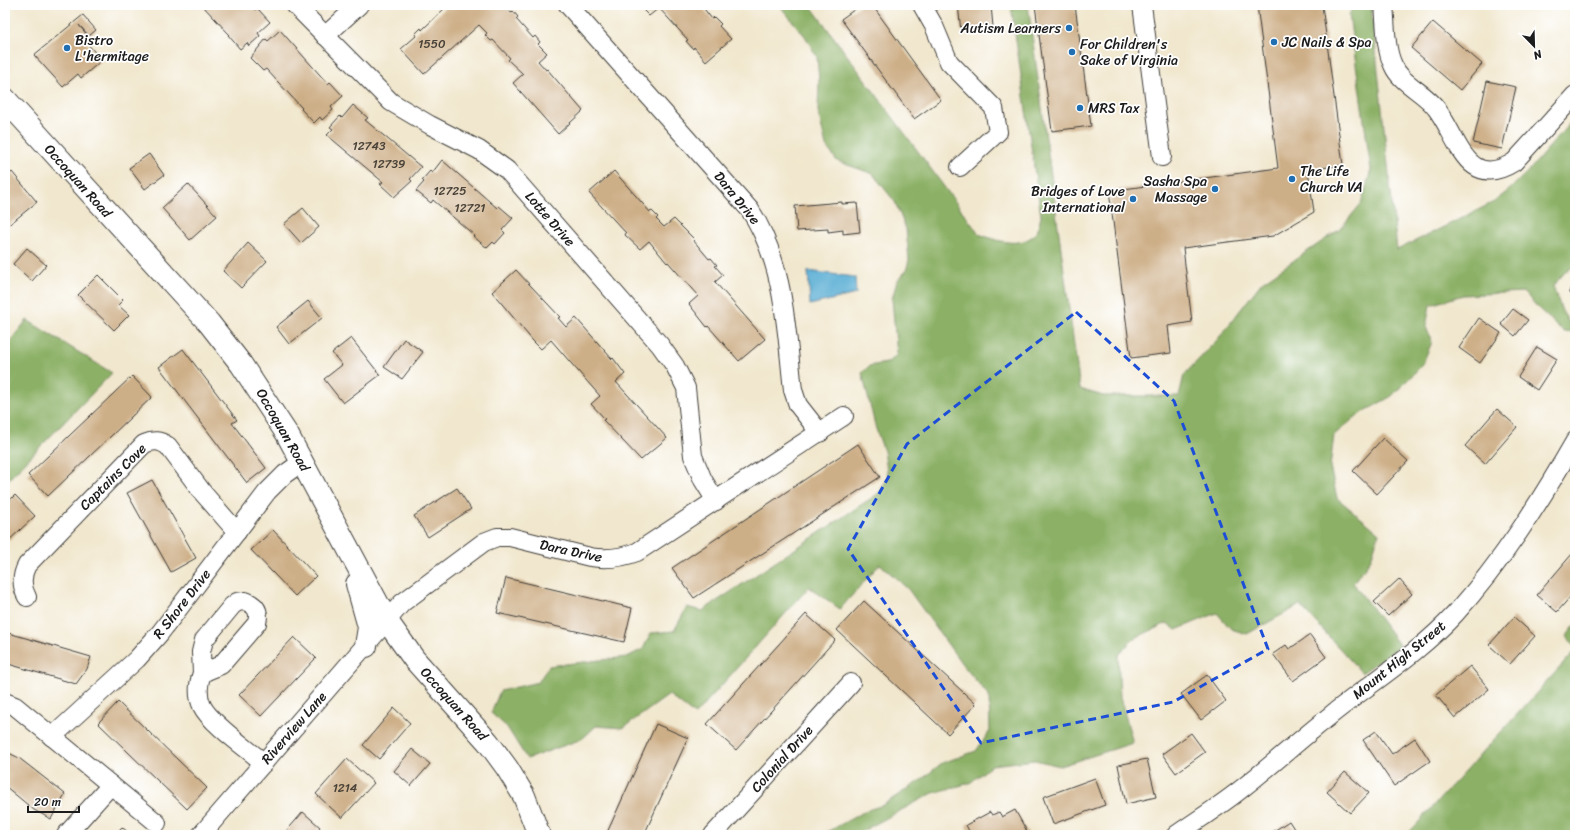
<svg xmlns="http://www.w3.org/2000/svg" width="1580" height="840" viewBox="0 0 1580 840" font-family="Sriracha,sans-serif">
  <rect width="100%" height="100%" fill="#fff"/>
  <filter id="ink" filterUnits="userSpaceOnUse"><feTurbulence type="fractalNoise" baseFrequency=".025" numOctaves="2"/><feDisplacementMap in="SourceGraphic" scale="8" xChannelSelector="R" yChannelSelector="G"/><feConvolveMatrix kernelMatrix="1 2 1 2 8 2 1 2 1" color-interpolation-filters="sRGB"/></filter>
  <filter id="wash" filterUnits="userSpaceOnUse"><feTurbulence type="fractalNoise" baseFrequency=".012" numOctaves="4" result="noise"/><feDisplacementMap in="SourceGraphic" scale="16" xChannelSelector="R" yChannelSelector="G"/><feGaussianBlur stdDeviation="0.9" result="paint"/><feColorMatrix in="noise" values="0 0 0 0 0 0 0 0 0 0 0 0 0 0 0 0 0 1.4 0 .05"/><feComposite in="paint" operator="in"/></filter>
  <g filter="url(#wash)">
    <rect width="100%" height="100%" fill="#f1e7ce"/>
    <!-- forest -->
    <g fill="#8cb166" stroke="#546641">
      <path d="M779 5H810L979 234C997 241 1024 250 1037 231 1039 227 1040 220 1041 216L1011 5H1028L1080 389 1103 396H1179L1184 375 1218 339 1262 282 1339 230 1361 204 1371 170 1349 15 1354 5H1371L1397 250 1494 202 1509 190 1532 167 1575 117V266L1566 271 1553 286 1562 311 1574 331 1564 332 1539 309 1524 292 1463 295 1430 305 1426 327 1432 342 1422 365 1392 396 1358 415 1334 435 1330 467 1337 498 1379 533 1371 559 1353 583 1400 646 1362 673 1300 605 1247 634 1231 629 1217 613 1176 630 1167 623 1133 639 1118 656 1120 697 1133 743 1060 766 1035 760 992 765 970 783 933 793 855 835H822L865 811 883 805 921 780 942 763 976 751 990 731 989 696 962 664 908 589 880 564 840 609 809 587 695 715 669 695 623 728 596 726 582 739 527 759 507 727 491 713 500 691 538 682 549 666 627 657 643 649 651 633 674 631 687 607 702 611 879 493 888 477 884 451 876 429 862 373 869 366 887 363 897 355 892 299 897 281 906 271 909 260 906 229 895 202 873 174 837 161 826 146 818 111 819 80 817 57 805 36Z"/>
      <polygon points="27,320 112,373 5,483 5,347"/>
      <polygon points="1575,625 1575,645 1566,637"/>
      <polygon points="1575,651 1575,835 1406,835 1416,825"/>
    </g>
    <!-- water -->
    <polygon fill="#57acd3" stroke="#3a6478" points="808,271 855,277 856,294 810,305"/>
    <g id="blocks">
      <!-- building -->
      <g fill="#cdaf87">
        <polygon points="202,5 250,5 255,10 257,8 270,22 258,33 260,36 249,46 247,43 240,49 228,35 229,34"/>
        <polygon points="450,5 504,5 511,13 513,11 518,17 516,19 533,38 535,36 540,42 538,44 547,53 538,61 546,70 547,69 583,111 558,134 513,83 523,74 508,60 510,58 493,40 491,41 485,35 487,33 479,25 424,74 401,49 416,36 415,34 421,28 422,30 447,6"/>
        <polygon points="638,5 701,5 712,19 714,17 721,24 719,26 731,39 706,61 694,47 693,49 686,41 688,40 659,8 649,16"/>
        <polygon points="861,5 872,5 941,100 914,119 841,19"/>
        <polygon points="958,5 991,5 993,27 961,31"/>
        <polygon points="1035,5 1075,5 1091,126 1052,131"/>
        <polygon points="1257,5 1322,5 1343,165 1308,170 1314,212 1273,236 1183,248 1192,322 1168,326 1171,353 1131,358 1109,191 1278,168"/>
        <polygon points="83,15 96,30 89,36 79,25 88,36 84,40 102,60 81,78 78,74 63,87 34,55"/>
        <polygon points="1433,22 1482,64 1460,90 1411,48"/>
        <polygon points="280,30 328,84 330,82 343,96 331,107 333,110 322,120 320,117 314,123 301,109 302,108 266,69 263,71 250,58 266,39 268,41"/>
        <polygon points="1487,81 1516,87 1502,149 1473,143"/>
        <polygon points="353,105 368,118 365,120 421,167 410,179 412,181 394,197 380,184 383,182 327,135 333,129 330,127 340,116 342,118"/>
        <polygon points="149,154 164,175 145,189 129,168"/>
        <polygon points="442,160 497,208 499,206 513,218 502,230 505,233 495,244 493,242 487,248 473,236 474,235 433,200 431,203 416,191 424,182 422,180 430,171 432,173"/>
        <polygon points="614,171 650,212 652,211 658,217 656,219 664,227 674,219 694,239 693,240 709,259 711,258 717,265 715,266 723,275 715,282 765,339 739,361 708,326 707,327 689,304 698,296 668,262 667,263 649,241 640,249 625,235 626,233 589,193"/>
        <polygon points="12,172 37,202 5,228 5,178"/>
        <polygon points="188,184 217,216 190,240 162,208"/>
        <polygon points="842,202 842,204 857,203 860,232 843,234 843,230 828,232 828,229 797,231 795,206"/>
        <polygon points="303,208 319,227 301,243 284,224"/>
        <polygon points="248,243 267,261 241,288 223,271"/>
        <polygon points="27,248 46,265 32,281 13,264"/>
        <polygon points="516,270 560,317 558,318 566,327 576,318 612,359 613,358 625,374 616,382 667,438 641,460 603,420 605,419 591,404 600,396 570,362 551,340 541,349 533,341 492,292"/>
        <polygon points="98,275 123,300 118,305 129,315 114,330 78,295"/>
        <polygon points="1575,287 1575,301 1569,291"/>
        <polygon points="308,301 322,318 289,344 276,327"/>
        <polygon points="1513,309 1528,320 1515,336 1501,324"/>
        <polygon points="1479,318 1501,333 1480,363 1459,348"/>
        <polygon points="351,338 380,375 343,403 324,379 342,365 332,353"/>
        <polygon points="404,339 423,352 402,379 384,367"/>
        <polygon points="1537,347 1557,359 1537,390 1518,377"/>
        <polygon points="183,349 237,420 232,423 266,468 247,483 159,367"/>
        <polygon points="132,376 152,397 48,496 28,475"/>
        <polygon points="1497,409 1517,427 1485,464 1465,446"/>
        <polygon points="1383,438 1408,461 1377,494 1353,471"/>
        <polygon points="858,444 880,477 694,598 672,568"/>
        <polygon points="152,480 196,558 171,572 127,493"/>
        <polygon points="457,488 471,509 428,537 414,516"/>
        <polygon points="15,495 35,516 5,544 5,505"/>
        <polygon points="273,530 316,576 295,596 251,550"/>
        <polygon points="1572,554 1575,557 1575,597 1572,595 1557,612 1537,595"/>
        <polygon points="506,578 632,608 624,642 497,613"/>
        <polygon points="1399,579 1412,594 1388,616 1374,602"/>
        <polygon points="864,601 976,704 948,734 837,630"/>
        <polygon points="806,614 835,640 736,750 707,724"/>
        <polygon points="1514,617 1535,636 1510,664 1489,645"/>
        <polygon points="5,632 91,657 87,669 76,684 5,663"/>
        <polygon points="1310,635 1326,657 1293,681 1273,654 1286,645 1289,649"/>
        <polygon points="294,637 316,658 261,716 239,695"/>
        <polygon points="1470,666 1489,689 1455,718 1436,695"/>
        <polygon points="1207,675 1226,701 1201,720 1181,694"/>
        <polygon points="118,702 207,788 187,809 98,723"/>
        <polygon points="394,708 410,723 379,759 363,745"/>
        <polygon points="656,724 688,738 644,835 606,835"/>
        <polygon points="1376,731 1392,754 1415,738 1430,761 1394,786 1363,740"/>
        <polygon points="1191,733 1205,752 1176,773 1162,754"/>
        <polygon points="412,749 430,764 411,786 394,771"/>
        <polygon points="5,751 19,758 65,794 51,819 34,810 5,786"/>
        <polygon points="347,759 374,783 342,818 316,794"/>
        <polygon points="1147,759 1156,797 1126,804 1118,765"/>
        <polygon points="1345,772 1369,793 1350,813 1327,792"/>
        <polygon points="1095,778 1105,805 1053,824 1043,797"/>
        <polygon points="1015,810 1029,835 971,835 966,825 990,812 992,815 999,812 1002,817"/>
        <polygon points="303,812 320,827 314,835 283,835"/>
        <polygon points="1289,821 1298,835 1268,835"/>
        <polygon points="122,827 131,835 114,835"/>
      </g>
    </g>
  </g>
  <g filter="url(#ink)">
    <use href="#blocks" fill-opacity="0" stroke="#3c3a37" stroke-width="1"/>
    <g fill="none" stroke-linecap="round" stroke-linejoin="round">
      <!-- street casing -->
      <g stroke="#3c3a37" stroke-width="20">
        <g id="street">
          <polyline points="295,5 391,102 430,125 479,150 507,170 660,345 675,366 686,388 693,456 703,480 716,501"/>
          <path d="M568 5 750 210C785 264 786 329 793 390L798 405 820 433"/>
          <polyline points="922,5 934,26 949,62 994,108 998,132 960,167"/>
          <polyline points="1142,5 1162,157"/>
          <path d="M1384 5C1386 24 1385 48 1393 65 1401 84 1424 92 1436 108 1458 136 1466 192 1514 162L1575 95"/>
          <polyline points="325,36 359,5"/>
          <path d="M27 597C21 586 21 576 27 565L144 444C154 440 159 440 168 446L203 493 237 532"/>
          <path d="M245 601C256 605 260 611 257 623L221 665 202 673 201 652 204 640 232 606 237 602Z"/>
          <path d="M202 673C198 684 197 695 202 706 210 723 249 750 264 763"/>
          <polyline points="5,702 15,706 157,823"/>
          <polyline points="52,737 137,659 160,633 267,492 285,474 302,462"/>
          <polyline points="66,835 111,785"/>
          <path d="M201 835 402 603 484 542 497 537H510L590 557C607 560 621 558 637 552L844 416"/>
          <polyline points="713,835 851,683"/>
          <path d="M1176 835C1199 819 1223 804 1245 786 1274 763 1302 738 1331 715 1372 682 1419 653 1455 614 1502 562 1540 502 1575 441"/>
        </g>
      </g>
      <!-- secondary casing -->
      <g stroke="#3c3a37" stroke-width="24">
        <g id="secondary">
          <polyline points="5,99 209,323 241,364 287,434 387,621 414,659 488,742 507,768 524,796 539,835"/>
          <polyline points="357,584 369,627 366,646"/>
        </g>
      </g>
      <!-- street -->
      <use href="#street" stroke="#fff" stroke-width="18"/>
      <!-- secondary -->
      <use href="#secondary" stroke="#fff" stroke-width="22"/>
    </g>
  </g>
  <!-- marked area -->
  <path fill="none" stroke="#1d4ed8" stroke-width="3" stroke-dasharray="8 5" stroke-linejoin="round" d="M1076 312 1174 401 1268 649 1173 702 981 743 848 549 907 444Z"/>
  <!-- markers -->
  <g fill="#1f6fb2" stroke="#fff" stroke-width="1.5">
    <circle cx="1069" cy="28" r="4"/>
    <circle cx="1274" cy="42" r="4"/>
    <circle cx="67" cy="48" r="4"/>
    <circle cx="1072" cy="52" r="4"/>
    <circle cx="1080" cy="108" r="4"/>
    <circle cx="1292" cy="179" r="4"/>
    <circle cx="1215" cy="189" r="4"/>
    <circle cx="1133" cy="199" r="4"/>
  </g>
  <g text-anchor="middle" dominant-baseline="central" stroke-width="3.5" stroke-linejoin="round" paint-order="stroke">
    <!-- number labels -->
    <g font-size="12" fill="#484137">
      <text x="432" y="44">1550</text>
      <text x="369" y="146">12743</text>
      <text x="389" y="164">12739</text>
      <text x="450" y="191">12725</text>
      <text x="470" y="208">12721</text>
      <text x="345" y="788">1214</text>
    </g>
    <!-- poi labels -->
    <g font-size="14" fill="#1c1c1c" stroke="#fff" text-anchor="start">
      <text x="1061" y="28" text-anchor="end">Autism Learners</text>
      <text x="75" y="40">Bistro<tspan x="75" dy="16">L'hermitage</tspan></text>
      <text x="1282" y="42">JC Nails &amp; Spa</text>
      <text x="1080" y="44">For Children's<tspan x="1080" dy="16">Sake of Virginia</tspan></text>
      <text x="1088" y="108">MRS Tax</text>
      <text x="1300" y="171">The Life<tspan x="1300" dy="16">Church VA</tspan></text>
      <text x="1207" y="181" text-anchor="end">Sasha Spa<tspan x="1207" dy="16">Massage</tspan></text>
      <text x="1125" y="191" text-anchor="end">Bridges of Love<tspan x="1125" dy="16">International</tspan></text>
    </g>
    <!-- street labels -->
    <g font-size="14" fill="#1c1c1c" stroke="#fff">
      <text transform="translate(78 181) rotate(48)">Occoquan Road</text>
      <text transform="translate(737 198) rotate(51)">Dara Drive</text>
      <text transform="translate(550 219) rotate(49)">Lotte Drive</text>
      <text transform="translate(283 430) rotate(60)">Occoquan Road</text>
      <text transform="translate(113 477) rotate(-45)">Captains Cove</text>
      <text transform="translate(571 551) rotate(12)">Dara Drive</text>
      <text transform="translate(182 604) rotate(-52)">R Shore Drive</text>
      <text transform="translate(1399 660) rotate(-39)">Mount High Street</text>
      <text transform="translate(454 704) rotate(48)">Occoquan Road</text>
      <text transform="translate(294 728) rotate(-49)">Riverview Lane</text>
      <text transform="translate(782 759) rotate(-48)">Colonial Drive</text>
    </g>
  </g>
  <!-- margin -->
  <rect width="1580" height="840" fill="none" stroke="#fff" stroke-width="20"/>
  <!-- north arrow -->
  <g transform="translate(1534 46) rotate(157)" stroke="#ffffff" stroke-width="3" paint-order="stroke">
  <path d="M0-3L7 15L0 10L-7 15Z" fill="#1c1c1c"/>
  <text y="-6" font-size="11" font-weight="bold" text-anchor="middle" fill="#1c1c1c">N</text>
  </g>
  <!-- scale -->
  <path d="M28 806v6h51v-6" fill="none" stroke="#1c1c1c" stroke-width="2"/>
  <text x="34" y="806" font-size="12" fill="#1c1c1c" stroke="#ffffff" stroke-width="3" paint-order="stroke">20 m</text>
</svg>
